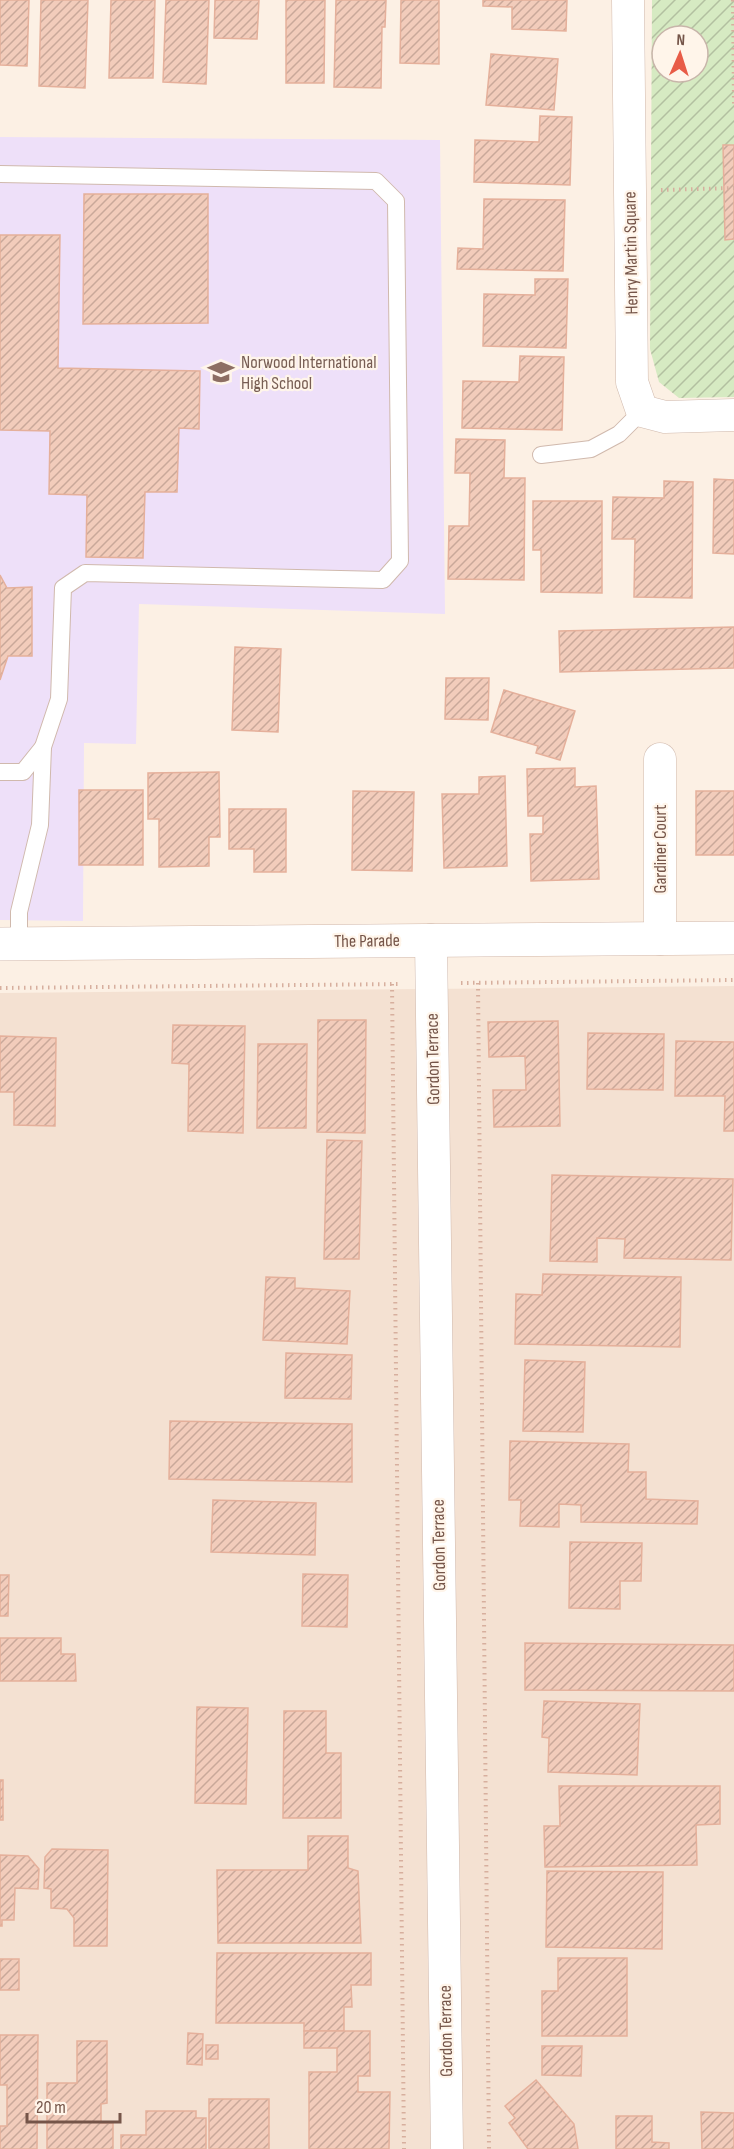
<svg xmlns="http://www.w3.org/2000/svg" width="734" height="2149" viewBox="0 0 734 2149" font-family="'Sofia Sans Condensed',sans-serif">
  <defs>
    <pattern id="garden-furrows" width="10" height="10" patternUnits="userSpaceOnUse" patternTransform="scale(1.5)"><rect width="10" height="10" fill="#d6eac2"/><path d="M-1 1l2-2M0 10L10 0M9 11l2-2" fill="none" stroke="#b2c0a0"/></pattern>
    <pattern id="building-hatch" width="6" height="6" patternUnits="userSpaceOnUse" patternTransform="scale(1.5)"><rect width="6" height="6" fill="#f2ccbb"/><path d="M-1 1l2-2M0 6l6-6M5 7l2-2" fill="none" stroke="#c9a89a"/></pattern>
  </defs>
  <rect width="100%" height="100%" fill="#fcf0e4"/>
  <!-- residential -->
  <polygon fill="#f4e1d2" points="734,986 734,2149 0,2149 0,993"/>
  <!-- education -->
  <polygon fill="#eee0f9" points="0,137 440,140 445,614 139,604 136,744 84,743 83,921 0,920"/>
  <!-- garden -->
  <path fill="url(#garden-furrows)" fill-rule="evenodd" d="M652 0H734V397L679 398 659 382 650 349ZM662 36H698V72H662Z"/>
  <!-- building -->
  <g fill="url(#building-hatch)" stroke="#e5b09b" stroke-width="1.5">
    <polygon points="0,0 29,0 27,66 0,65"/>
    <polygon points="41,0 88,0 85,88 39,86"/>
    <polygon points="111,0 155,0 153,78 109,78"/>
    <polygon points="166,0 209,0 206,84 163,82"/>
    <polygon points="215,0 259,0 257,39 214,38"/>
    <polygon points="286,0 325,0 324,83 286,83"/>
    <polygon points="336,0 386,0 385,27 382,27 381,88 334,87"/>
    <polygon points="401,0 439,0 439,64 400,63"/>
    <polygon points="483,0 567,0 566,31 512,29 512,7 483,6"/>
    <polygon points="491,54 558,59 554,110 486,105"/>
    <polygon points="540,116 572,117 570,185 474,182 475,140 539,142"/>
    <polygon points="723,145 734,145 734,239 725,240"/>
    <polygon points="84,194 208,194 208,323 83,324"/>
    <polygon points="484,199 565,200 563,271 457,269 458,248 483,249"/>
    <polygon points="0,235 60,235 58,368 200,371 199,429 179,428 177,492 145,492 143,558 86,557 87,495 49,494 50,431 0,430"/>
    <polygon points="535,279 568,279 566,348 483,346 484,294 535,295"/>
    <polygon points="520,356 564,357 562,430 462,428 463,381 519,382"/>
    <polygon points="456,439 505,440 504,478 525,478 524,580 448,579 449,526 469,526 470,473 455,473"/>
    <polygon points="714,479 734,480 734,554 713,553"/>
    <polygon points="664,481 693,482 692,598 634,597 635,539 612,539 613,497 664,498"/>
    <polygon points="533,501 602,501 602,593 541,592 541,550 533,550"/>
    <polygon points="0,575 7,588 32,587 32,656 8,656 0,680"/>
    <polygon points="734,627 734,668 560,672 559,631"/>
    <polygon points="235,647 281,649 278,732 232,730"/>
    <polygon points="446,678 489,678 488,720 445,719"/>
    <polygon points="504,690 575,711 560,760 536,753 538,746 491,732"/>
    <polygon points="575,768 575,787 596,786 599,879 531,881 530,834 543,834 543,816 528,816 527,769"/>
    <polygon points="219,772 220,837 209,837 209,866 159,867 159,819 148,819 148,773"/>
    <polygon points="505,776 507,866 444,868 442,794 479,794 479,777"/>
    <rect x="79" y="790" width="64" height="75"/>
    <polygon points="353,791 414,792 412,871 352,870"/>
    <rect x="696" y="791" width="38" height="64"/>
    <polygon points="229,809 286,809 286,872 254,872 254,849 229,849"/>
    <polygon points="318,1020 366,1020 365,1133 317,1132"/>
    <polygon points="558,1021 560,1126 494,1127 493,1090 526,1090 525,1056 489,1057 488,1022"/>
    <polygon points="173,1025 245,1026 243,1133 188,1131 189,1064 172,1063"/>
    <polygon points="588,1033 664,1034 663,1090 587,1089"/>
    <polygon points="0,1036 56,1038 55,1126 14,1125 14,1092 0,1092"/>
    <polygon points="676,1041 734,1042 734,1131 724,1131 725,1096 675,1096"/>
    <polygon points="258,1044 307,1044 306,1128 257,1128"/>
    <polygon points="327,1140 362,1141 359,1259 324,1259"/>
    <polygon points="552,1175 733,1179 731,1260 624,1258 625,1239 597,1238 597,1262 550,1261"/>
    <polygon points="543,1274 681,1277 680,1347 515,1344 516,1294 542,1295"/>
    <polygon points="266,1277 295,1278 295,1288 350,1291 347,1344 263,1340"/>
    <polygon points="286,1353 352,1355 351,1399 285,1398"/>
    <polygon points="525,1360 585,1362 583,1432 523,1431"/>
    <polygon points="170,1421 352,1424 352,1482 169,1479"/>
    <polygon points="510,1441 629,1444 628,1472 646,1472 646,1499 698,1501 697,1524 581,1522 581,1505 559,1504 559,1527 520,1526 521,1500 509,1500"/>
    <polygon points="213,1500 316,1503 315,1555 211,1552"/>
    <polygon points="570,1542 642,1543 641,1581 620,1581 620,1609 569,1608"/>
    <polygon points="303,1574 348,1575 347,1627 302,1626"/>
    <polygon points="0,1575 9,1575 8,1616 0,1616"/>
    <polygon points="0,1638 61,1638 61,1654 75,1654 76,1681 0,1681"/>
    <polygon points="525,1643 734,1645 734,1691 525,1690"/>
    <polygon points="544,1701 640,1704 637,1775 548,1772 549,1738 542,1737"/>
    <polygon points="197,1707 248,1708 246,1804 195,1803"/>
    <polygon points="284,1711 326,1711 326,1753 341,1753 341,1818 283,1818"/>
    <rect x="0" y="1780" width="3" height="40"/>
    <polygon points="559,1786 720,1786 720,1824 696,1825 697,1865 545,1867 544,1826 560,1826"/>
    <polygon points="308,1836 348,1836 348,1868 358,1871 361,1943 218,1943 217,1870 308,1870"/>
    <polygon points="52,1849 108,1850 107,1946 74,1946 74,1918 67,1909 51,1908 51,1889 44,1888 45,1857"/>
    <polygon points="0,1855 28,1856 39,1869 38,1889 15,1888 14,1920 2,1920 2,1926 0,1926"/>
    <polygon points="547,1871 663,1872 662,1949 546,1947"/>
    <polygon points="217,1953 371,1953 371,1985 351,1985 352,2007 344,2007 344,2031 304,2031 304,2023 216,2023"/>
    <polygon points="558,1958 627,1958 627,2036 542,2036 542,1991 558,1991"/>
    <rect x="0" y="1959" width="19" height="31"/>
    <polygon points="304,2031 370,2031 370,2076 358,2076 358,2092 390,2092 389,2149 309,2149 309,2072 337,2072 337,2048 304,2048"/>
    <polygon points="188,2033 203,2034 202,2065 187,2064"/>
    <polygon points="0,2035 38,2035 37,2149 0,2149 0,2126 7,2126 7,2085 0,2085"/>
    <polygon points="77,2041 107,2041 107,2103 101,2104 101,2123 113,2123 113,2149 47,2149 47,2083 77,2083"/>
    <rect x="206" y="2045" width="12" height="14"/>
    <polygon points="542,2046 582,2046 581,2076 542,2075"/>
    <polygon points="536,2080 574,2124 578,2149 528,2149 509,2123 515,2118 505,2106"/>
    <rect x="209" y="2099" width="60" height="50"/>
    <polygon points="146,2111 196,2111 196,2118 206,2118 206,2149 121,2149 121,2135 146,2135"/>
    <polygon points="701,2112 734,2113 734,2149 702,2149"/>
    <polygon points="616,2116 652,2116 652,2142 669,2143 669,2149 616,2149"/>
  </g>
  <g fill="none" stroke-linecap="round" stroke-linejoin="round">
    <!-- lane casing -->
    <g stroke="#d0b9ad" stroke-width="18">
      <g id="lane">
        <polyline points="0,174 376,181 396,201 400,561 383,580 85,573 63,588 59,699 43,747 40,825 19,912 19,944"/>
        <polyline points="541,455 591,449 619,434 642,411"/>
        <polyline points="0,772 23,772 43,747"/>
      </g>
    </g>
    <!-- street casing -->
    <g stroke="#d0b9ad" stroke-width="33">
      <g id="street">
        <polyline points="628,0 632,382 642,411 665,417 734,415"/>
        <polyline points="660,759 660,939"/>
        <polyline points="431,940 447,2149"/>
      </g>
    </g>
    <!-- secondary casing -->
    <g stroke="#d3b8aa" stroke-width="34">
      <polyline id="secondary" points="0,944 734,938"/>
    </g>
    <!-- path -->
    <g stroke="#d7af9e" stroke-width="4" stroke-dasharray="1.5 4.5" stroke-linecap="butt">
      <polyline points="733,0 734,104"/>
      <polyline points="661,190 734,188"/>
      <polyline points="461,983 734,980"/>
      <polyline points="478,983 489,2149"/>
      <polyline points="392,984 404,2149"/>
      <polyline points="0,988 401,984"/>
    </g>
    <!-- lane -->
    <use href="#lane" stroke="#fff" stroke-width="16"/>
    <!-- street -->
    <use href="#street" stroke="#fff" stroke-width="32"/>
    <!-- secondary -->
    <use href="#secondary" stroke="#fff" stroke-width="33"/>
  </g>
  <!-- icons -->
  <defs>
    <g id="school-bare" transform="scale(2.07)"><path d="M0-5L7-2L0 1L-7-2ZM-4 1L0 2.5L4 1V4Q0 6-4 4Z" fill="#8d6e63" stroke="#fff5ea" stroke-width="2.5" paint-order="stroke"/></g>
  </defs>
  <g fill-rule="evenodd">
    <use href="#school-bare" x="221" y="372"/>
  </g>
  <g text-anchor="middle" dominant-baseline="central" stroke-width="4.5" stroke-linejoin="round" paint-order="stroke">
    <!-- street labels -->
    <g font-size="18" fill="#755549" stroke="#fff5ea">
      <text transform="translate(631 253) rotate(-91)">Henry Martin Square</text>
      <text transform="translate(660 849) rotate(-90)">Gardiner Court</text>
      <text transform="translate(367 941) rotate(-1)">The Parade</text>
      <text transform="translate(433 1059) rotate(-91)">Gordon Terrace</text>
      <text transform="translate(439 1545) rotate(-91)">Gordon Terrace</text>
      <text transform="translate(446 2031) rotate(-91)">Gordon Terrace</text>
    </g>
    <!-- education labels -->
    <g font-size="18" fill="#785e54" stroke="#fff5ea" text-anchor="start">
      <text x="241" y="362">Norwood International<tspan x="241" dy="21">High School</tspan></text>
    </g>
  </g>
  <!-- north arrow -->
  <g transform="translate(680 54) rotate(3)"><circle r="28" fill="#fff5ea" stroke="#c8b5aa" stroke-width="1.5"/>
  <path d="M0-4.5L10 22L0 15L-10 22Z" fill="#e85c47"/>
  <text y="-9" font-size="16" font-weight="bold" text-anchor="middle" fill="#755549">N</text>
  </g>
  <!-- scale -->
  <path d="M27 2113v9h93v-9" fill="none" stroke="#755549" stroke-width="3"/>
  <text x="36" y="2113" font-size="18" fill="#755549" stroke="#fff5ea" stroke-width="4.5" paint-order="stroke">20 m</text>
</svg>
